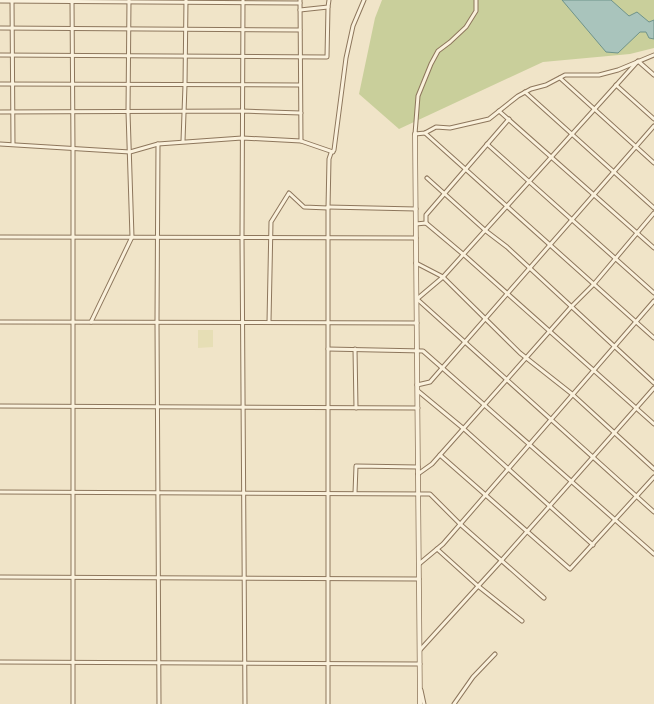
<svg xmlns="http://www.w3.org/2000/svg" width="654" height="704" viewBox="0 0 654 704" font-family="'Times New Roman',serif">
  <rect width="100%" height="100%" fill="#f0e4c8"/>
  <!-- farmland -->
  <polygon fill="#e6deb5" points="198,330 213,330 213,347 198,348"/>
  <!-- green -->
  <polygon fill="#c9cf9b" points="382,0 654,0 654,48 630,54 543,62 399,129 359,94 375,18"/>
  <!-- water -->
  <polygon fill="#a9c4bc" stroke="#6f938a" points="562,0 611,0 629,16 637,12 649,22 654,20 654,39 649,38 646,32 640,32 618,53 606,52"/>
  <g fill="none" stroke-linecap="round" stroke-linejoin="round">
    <!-- minor casing -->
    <g stroke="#8d765c" stroke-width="5">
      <g id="minor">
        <polyline points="12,0 13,144"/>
        <polyline points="72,0 73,148 73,704"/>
        <polyline points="243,0 242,237 245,704"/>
        <polyline points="300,0 301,141"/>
        <polyline points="476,0 476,11 466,27 450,42 438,51 431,64 418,96 415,134 425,133 436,127 450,128 489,119 518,96 531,89 546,85 565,75 599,75 618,70 654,55"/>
        <polyline points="0,1 300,3"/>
        <polyline points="300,10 328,7 329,0"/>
        <polyline points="0,28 300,30"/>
        <polyline points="0,55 327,57 328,7"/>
        <polyline points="654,75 638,61 443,277 417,299 654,512"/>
        <polyline points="560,78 654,163"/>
        <polyline points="0,84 300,85"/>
        <polyline points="616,85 654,119"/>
        <polyline points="525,92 654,208"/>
        <polyline points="499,111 654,248"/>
        <polyline points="0,112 242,111 301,113"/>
        <polyline points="425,133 654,338"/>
        <polyline points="183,141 185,85 186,0"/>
        <polyline points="0,144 130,152 158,144 242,138 301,141 333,152"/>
        <polyline points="158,144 157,322 159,704"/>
        <polyline points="487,144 654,293"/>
        <polyline points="427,178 486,231 507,247 654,383"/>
        <polyline points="328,207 416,209"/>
        <polyline points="426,223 426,215 509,119"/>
        <polyline points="416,224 426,223 464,255 654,424"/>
        <polyline points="0,237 416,238"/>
        <polyline points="416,263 443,277 520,353 572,394 654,469"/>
        <polyline points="0,322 417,323"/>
        <polyline points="91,322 132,237 128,112 129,0"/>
        <polyline points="269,322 271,222 289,193 304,207 328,208 329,159 331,153 334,150 346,58 353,26 364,0"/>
        <polyline points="328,349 423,351 654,554"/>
        <polyline points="355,349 356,408"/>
        <polyline points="417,385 430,382 654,126"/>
        <polyline points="418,391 464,429 593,545"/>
        <polyline points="0,406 418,408"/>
        <polyline points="440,455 570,569 654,477"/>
        <polyline points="418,474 432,464 571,307 594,284 654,213"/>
        <polyline points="0,492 430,494 460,524 544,598"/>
        <polyline points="355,493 356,466 418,467"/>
        <polyline points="437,549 478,586 522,621"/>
        <polyline points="419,564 443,544 654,301"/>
        <polyline points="0,577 419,579"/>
        <polyline points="420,650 501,561 654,388"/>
        <polyline points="0,662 420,664"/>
        <polyline points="421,690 424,704"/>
        <polyline points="328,704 328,208"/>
        <polyline points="454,704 473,677 495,654"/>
      </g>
    </g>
    <!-- tertiary casing -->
    <g stroke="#8d765c" stroke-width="5.5">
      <polyline id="tertiary" points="415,134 420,704"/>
    </g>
    <!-- minor -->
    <use href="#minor" stroke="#faf1dc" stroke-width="3"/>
    <!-- tertiary -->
    <use href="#tertiary" stroke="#faf1dc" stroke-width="4"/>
  </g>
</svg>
